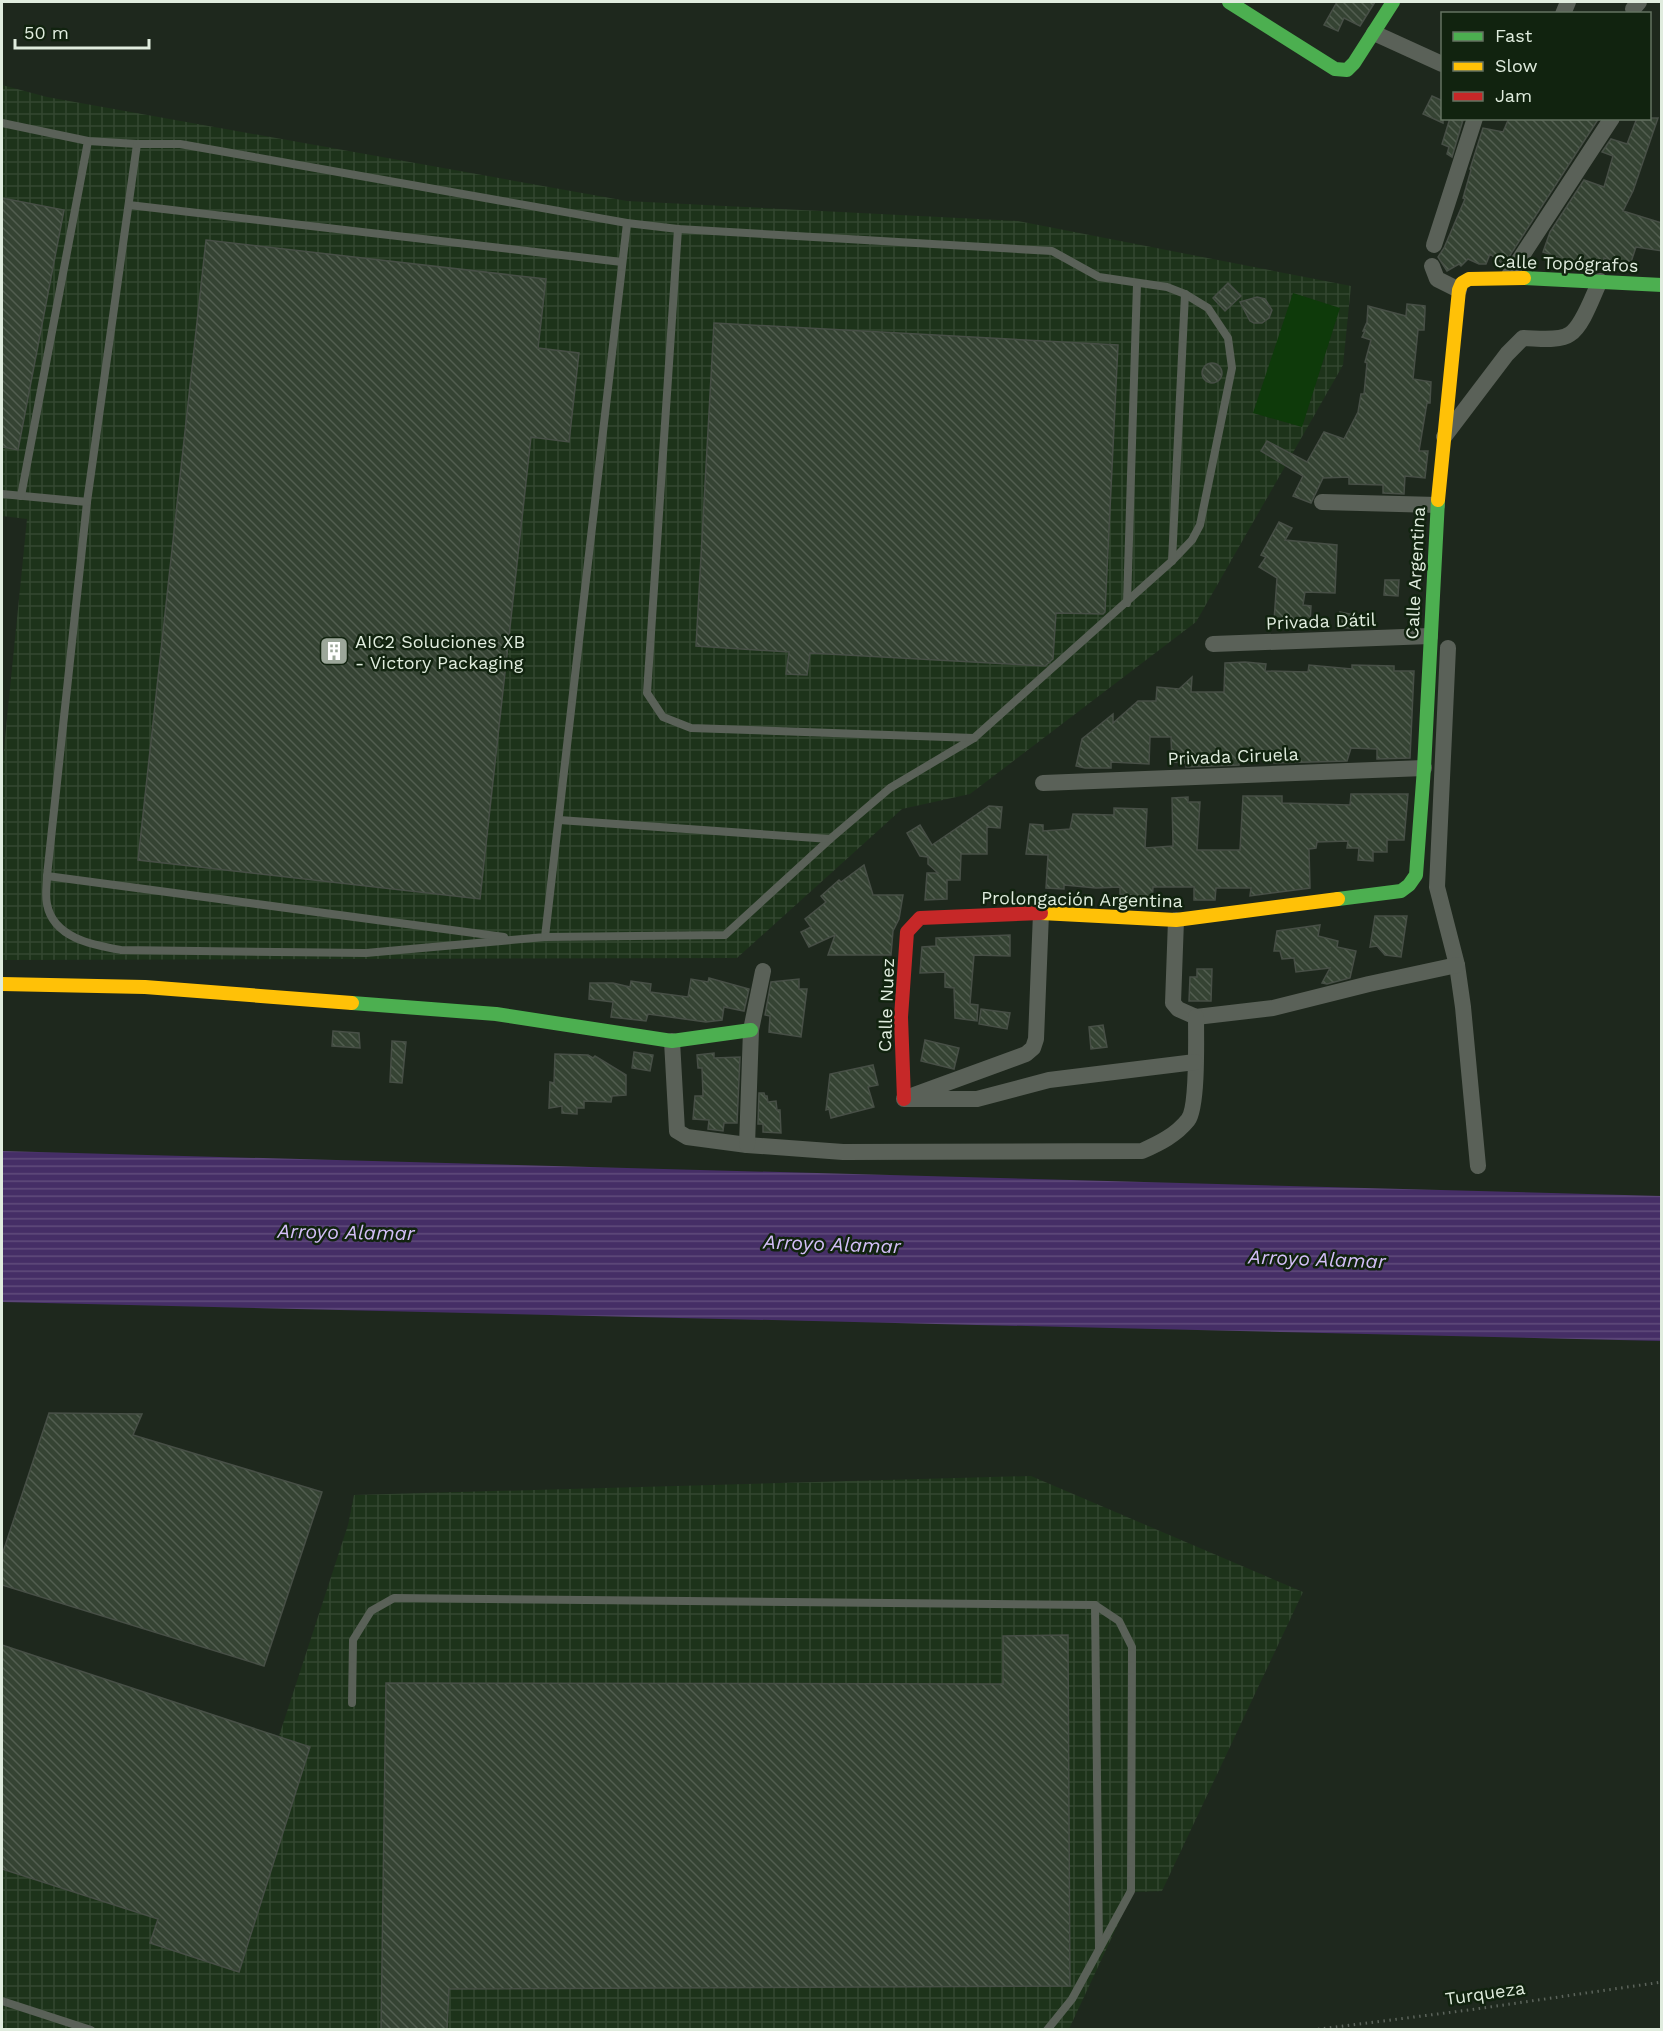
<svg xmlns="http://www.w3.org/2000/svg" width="1663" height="2031" viewBox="0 0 1663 2031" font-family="'Work Sans',sans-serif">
  <defs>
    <pattern id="industrial-grid" width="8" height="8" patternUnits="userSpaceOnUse" patternTransform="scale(1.5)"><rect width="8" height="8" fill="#1d331a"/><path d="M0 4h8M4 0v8" fill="none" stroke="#334730"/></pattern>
    <pattern id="water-rules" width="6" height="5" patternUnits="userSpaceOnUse" patternTransform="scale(1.5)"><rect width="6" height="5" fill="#452e66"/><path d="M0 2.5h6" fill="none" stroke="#604c7b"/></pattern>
    <pattern id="building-back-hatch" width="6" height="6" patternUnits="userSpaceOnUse" patternTransform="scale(1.5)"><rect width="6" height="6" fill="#354333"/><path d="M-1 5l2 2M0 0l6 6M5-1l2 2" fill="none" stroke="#525e50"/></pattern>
  </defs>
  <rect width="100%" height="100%" fill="#1e281d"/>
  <!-- industrial -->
  <g fill="url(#industrial-grid)">
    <polygon points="2,85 47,97 627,201 1018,221 1351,286 1343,365 1196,622 970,794 902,809 737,958 2,960 2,768 27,519 2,516"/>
    <polygon points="1031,1476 1303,1592 1162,1891 1133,1892 1069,2029 2,2030 2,1645 279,1736 348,1525 354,1495"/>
  </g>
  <!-- green -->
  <polygon fill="#0e3a0a" points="1293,293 1340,308 1302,427 1253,413"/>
  <!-- water -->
  <polygon fill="url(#water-rules)" points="2,1151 1661,1196 1661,1341 2,1302"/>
  <!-- building -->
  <g fill="url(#building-back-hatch)" stroke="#474f46" stroke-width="1.5">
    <polygon points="1337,2 1375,2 1360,26 1344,18 1338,31 1324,25"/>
    <polygon points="1432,96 1443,101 1443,123 1423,114"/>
    <polygon points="1450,118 1463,120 1452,157 1447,154 1449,147 1442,144"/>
    <polygon points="1509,118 1599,118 1505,263 1502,263 1490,254 1486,264 1479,264 1468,259 1461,266 1459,264 1447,271 1438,257 1444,248 1465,199 1463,198 1471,170 1470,169 1483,128 1503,132"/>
    <polygon points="1637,118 1658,118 1633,191 1623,211 1662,223 1662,251 1636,247 1630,265 1618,262 1617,264 1604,258 1602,268 1559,263 1560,258 1543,252 1550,232 1584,180 1604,187 1613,156 1602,152 1611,139 1627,144"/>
    <polygon points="2,198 64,210 18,450 2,447"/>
    <polygon points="206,240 546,279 538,348 579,353 569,442 531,437 480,899 138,860"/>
    <polygon points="1228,283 1241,296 1225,311 1213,298"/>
    <polygon points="1257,297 1265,299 1272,310 1269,318 1262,323 1254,323 1250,321 1240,302"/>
    <polygon points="1407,304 1425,306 1425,310 1424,330 1418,330 1413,379 1431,382 1430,403 1427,403 1419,451 1428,451 1425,478 1405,476 1404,494 1383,493 1383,485 1349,484 1349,477 1323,478 1311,503 1293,496 1303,476 1261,451 1267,441 1307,462 1324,432 1344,439 1358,412 1361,394 1364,394 1367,363 1365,362 1371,340 1362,337 1365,331 1363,331 1367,322 1368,306 1406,316"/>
    <polygon points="714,323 1118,345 1105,612 1103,614 1056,613 1053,659 1045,666 810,653 807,675 786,674 789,652 696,646"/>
    <circle cx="1212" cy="373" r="10"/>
    <polygon points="1279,522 1292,528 1285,540 1337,545 1335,593 1305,592 1303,605 1311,606 1310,624 1274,621 1277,578 1259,567 1266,557 1261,555"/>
    <polygon points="1385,580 1399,580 1398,596 1384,595"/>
    <polygon points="1340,612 1355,615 1354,628 1340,628"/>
    <polygon points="1245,662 1266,664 1265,671 1308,672 1309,665 1352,669 1352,665 1394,666 1394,671 1414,671 1410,758 1377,759 1377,749 1351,748 1347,761 1274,763 1274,754 1240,752 1239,765 1186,767 1186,763 1172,762 1171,737 1150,737 1149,764 1111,762 1111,768 1085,768 1076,766 1082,739 1113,714 1113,723 1138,701 1156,701 1157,687 1179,689 1192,677 1191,692 1224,692 1225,663"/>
    <polygon points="1351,794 1408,794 1404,840 1387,840 1387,852 1373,852 1373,861 1358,860 1359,848 1347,848 1348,841 1317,842 1316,848 1309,849 1310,888 1250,896 1251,888 1216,888 1215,900 1194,900 1194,887 1153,887 1152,904 1130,903 1131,895 1120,894 1120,887 1096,888 1064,885 1064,889 1046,888 1048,855 1026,854 1030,824 1043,825 1043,831 1070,829 1073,814 1114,815 1114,808 1147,809 1145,848 1173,846 1172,798 1188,797 1188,802 1200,802 1197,850 1240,850 1243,796 1282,796 1282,803 1350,805"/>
    <polygon points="989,806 1002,807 1000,828 987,827 987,854 961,854 960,880 947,880 947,899 925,900 927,873 938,873 928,864 928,857 920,856 907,833 920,825 932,845"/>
    <polygon points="864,865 873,895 903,895 899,919 893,931 891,955 828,955 835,935 809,947 801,932 811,927 805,919 826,902 821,896 839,880 841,882"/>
    <polygon points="1375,916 1407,916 1401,957 1385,955 1377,946 1370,947"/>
    <polygon points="1320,925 1318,936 1338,941 1337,947 1356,951 1350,978 1327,984 1322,983 1330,968 1296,972 1294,958 1282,959 1280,951 1274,951 1277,931"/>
    <polygon points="1010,935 1010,956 974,955 970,1004 978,1005 977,1021 955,1018 954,988 945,987 945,972 920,973 922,947 936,946 936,938"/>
    <polygon points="1197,969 1212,969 1211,1001 1189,1001 1190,977 1197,977"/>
    <polygon points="709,978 749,989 744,1011 724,1007 722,1020 706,1022 648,1014 646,1021 611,1017 613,1002 589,999 590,983 613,983 630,987 631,981 651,984 650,992 688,997 691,979 708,982"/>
    <polygon points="799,979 799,989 807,989 801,1037 769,1032 770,1016 765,1015 771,982"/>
    <polygon points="981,1009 1010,1013 1007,1029 979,1024"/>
    <polygon points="1103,1025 1107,1047 1091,1049 1089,1027"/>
    <polygon points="333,1031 359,1033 360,1048 332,1046"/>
    <polygon points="925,1040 959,1048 954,1069 921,1061"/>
    <polygon points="392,1041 406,1042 402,1083 390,1082"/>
    <polygon points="634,1052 653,1055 650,1071 632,1068"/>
    <polygon points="714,1053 714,1058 740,1057 737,1123 724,1123 723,1131 708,1129 709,1120 693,1119 695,1096 703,1096 702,1068 698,1068 697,1055"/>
    <polygon points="555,1054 588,1055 593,1058 595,1056 626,1075 626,1095 612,1096 611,1102 584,1101 584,1108 577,1108 577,1114 562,1113 562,1106 549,1108 550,1082 554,1083"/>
    <polygon points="873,1065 878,1085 868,1087 874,1107 831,1118 829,1109 826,1110 830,1074"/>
    <polygon points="759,1093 764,1093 765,1096 767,1096 768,1102 776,1101 777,1110 780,1110 781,1133 763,1132 763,1124 758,1124"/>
    <polygon points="49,1413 142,1414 133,1435 322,1492 264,1666 2,1585 2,1555"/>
    <polygon points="1068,1635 1070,1986 449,1989 447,2030 381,2030 386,1683 1003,1684 1003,1636"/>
    <polygon points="2,1645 310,1747 239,1972 150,1943 158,1919 2,1869"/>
  </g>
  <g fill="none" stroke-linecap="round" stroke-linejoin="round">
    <!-- path -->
    <polyline stroke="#5c645b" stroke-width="3" stroke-dasharray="1.5 4.5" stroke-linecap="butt" points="1312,2030 1469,2010 1662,1982"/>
    <!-- lane -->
    <g stroke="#5a6158" stroke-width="8">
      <path d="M2 123 88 141 137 144 87 502 47 876C47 885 45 895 47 904 53 938 93 945 121 950L366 953 545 937 627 223"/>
      <polyline points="137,144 180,144 627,223 678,229 1052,251 1099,277 1167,287 1185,294 1208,308 1228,338 1232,368 1200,525 1192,540 1172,561 974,738 890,788 830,839 725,935 545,937"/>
      <polyline points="129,205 622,262"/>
      <polyline points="678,229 647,693 663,717 691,728 974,738"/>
      <polyline points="2,494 87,502"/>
      <polyline points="21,496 88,141"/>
      <polyline points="1172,561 1185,294"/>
      <polyline points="1127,603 1137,284"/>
      <polyline points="559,820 830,839"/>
      <polyline points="47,876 504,937"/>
      <polyline points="1095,1605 1099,1949"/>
      <polyline points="352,1703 353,1640 371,1611 394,1598 1095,1605 1119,1621 1132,1647 1131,1891 1072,1999 1047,2030"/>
      <polyline points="2,2001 91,2030"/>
    </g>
    <!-- street -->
    <g stroke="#5a6158" stroke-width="16">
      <polyline points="1633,9 1639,2"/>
      <polyline points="1563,14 1568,2"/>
      <polyline points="1374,33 1442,64"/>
      <polyline points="1434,245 1475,118"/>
      <polyline points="1432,266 1437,279 1459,290"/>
      <polyline points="1508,277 1612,118"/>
      <path d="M1444 437 1507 354 1523 338C1536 338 1559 342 1570 334 1583 326 1593 295 1600 281"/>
      <polyline points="1322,502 1437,505"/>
      <polyline points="1213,644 1430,636"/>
      <polyline points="1448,648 1437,887 1457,965 1463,1007 1478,1166"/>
      <polyline points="1043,783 1424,768"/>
      <polyline points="1176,920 1173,1003 1178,1009 1196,1017 1273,1008 1369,984 1457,965"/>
      <path d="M672 1041 677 1131 687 1137 747 1145 843 1152 1142 1151C1160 1143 1176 1135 1188 1120 1198 1107 1196 1036 1196 1017"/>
      <polyline points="914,1095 1026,1054 1033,1048 1036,1039 1041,913"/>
      <polyline points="904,1099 977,1099 1049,1080 1195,1062"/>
      <polyline points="747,1145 751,1030 763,971"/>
    </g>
    <!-- fast -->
    <g stroke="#4caf50" stroke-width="14">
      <polyline points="1229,2 1335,69 1347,70 1354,63 1393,2"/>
      <polyline points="1524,278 1662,285"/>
      <polyline points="1338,899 1401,891 1409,885 1416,875 1424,768 1438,500"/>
      <polyline points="352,1003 496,1014 672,1041 751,1030"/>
    </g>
    <!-- slow -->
    <g stroke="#ffc107" stroke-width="14">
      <polyline points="1438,500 1459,290 1462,283 1469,279 1524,278"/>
      <polyline points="1041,913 1176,920 1338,899"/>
      <polyline points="2,984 145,987 352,1003"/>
    </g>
    <!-- jam -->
    <polyline stroke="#c62828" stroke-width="14" points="904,1099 901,1017 907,932 920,918 1041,913"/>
  </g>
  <!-- icons -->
  <defs>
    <g id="building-square" transform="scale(1.5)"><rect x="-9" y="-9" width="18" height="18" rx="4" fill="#9ca79a" stroke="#11230f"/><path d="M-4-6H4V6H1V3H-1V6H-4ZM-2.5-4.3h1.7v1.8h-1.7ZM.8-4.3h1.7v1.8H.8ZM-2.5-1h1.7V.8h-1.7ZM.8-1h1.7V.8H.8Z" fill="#fff"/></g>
  </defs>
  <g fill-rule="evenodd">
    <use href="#building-square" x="334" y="651"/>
  </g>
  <g text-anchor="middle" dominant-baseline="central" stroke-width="5" stroke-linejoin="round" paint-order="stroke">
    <!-- street labels -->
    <g font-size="18" fill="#e0ecde" stroke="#11230f">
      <text transform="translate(1566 263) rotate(2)">Calle Topógrafos</text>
      <text transform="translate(1415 573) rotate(-87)">Calle Argentina</text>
      <text transform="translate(1321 621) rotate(-2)">Privada Dátil</text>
      <text transform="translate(1233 756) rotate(-2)">Privada Ciruela</text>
      <text transform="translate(1082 899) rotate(1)">Prolongación Argentina</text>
      <text transform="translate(886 1005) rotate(-88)">Calle Nuez</text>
      <text transform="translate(1485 1993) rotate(-8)">Turqueza</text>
    </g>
    <!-- poi labels -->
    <g font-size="18" fill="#e0ecde" stroke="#11230f" text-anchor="start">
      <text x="355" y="641">AIC2 Soluciones XB<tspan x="355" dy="21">- Victory Packaging</tspan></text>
    </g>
    <!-- water labels -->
    <g font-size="20" font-style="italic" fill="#d4bff8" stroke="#11230f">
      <text transform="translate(346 1232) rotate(1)">Arroyo Alamar</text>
      <text transform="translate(832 1244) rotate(2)">Arroyo Alamar</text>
      <text transform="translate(1317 1259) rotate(2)">Arroyo Alamar</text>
    </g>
  </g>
  <!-- border -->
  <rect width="1663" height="2031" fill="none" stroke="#e0ecde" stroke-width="6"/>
  <!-- legend -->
  <rect x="1441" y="12" width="210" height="108" fill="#11230f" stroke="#647362" stroke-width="1.5"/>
  <rect x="1453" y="32" width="30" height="9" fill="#4caf50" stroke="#647362" stroke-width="1.5"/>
  <text x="1495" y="42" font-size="18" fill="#e0ecde">Fast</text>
  <rect x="1453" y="62" width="30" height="9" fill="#ffc107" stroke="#647362" stroke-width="1.5"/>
  <text x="1495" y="72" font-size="18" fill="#e0ecde">Slow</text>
  <rect x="1453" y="92" width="30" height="9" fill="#c62828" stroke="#647362" stroke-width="1.5"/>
  <text x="1495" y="102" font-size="18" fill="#e0ecde">Jam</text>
  <!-- scale -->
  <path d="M15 39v9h134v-9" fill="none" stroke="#e0ecde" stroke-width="3"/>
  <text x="24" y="39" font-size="18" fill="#e0ecde" stroke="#11230f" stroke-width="4.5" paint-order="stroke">50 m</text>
</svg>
